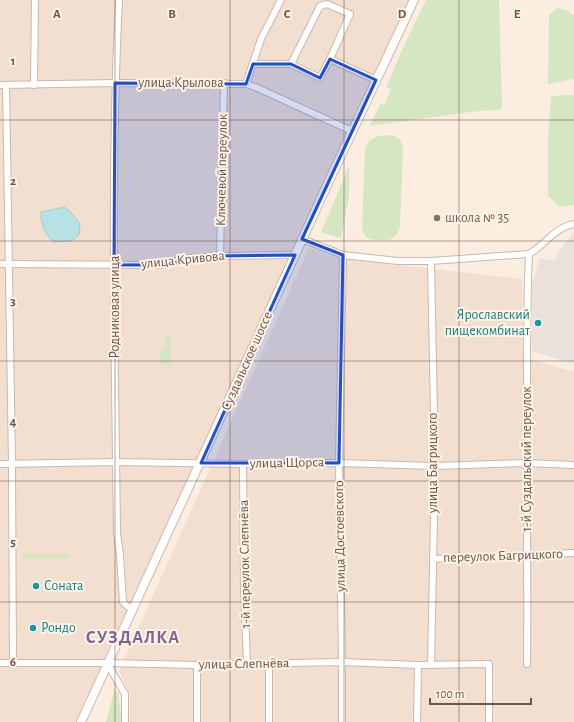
<svg xmlns="http://www.w3.org/2000/svg" width="574" height="722" viewBox="0 0 574 722" font-family="'Alegreya Sans',sans-serif">
  <rect width="100%" height="100%" fill="#fbeee1"/>
  <!-- residential -->
  <g fill="#f2dfd0">
    <polygon points="0,0 410,0 78,722 0,722"/>
    <polygon points="309,248 338,258 522,279 523,357 574,372 574,722 130,722 130,694 119,671"/>
  </g>
  <!-- industrial -->
  <polygon fill="#eae1dc" points="574,232 574,364 532,351 532,285 540,258 554,261 558,253"/>
  <!-- green -->
  <g fill="#d4e7c1">
    <polygon points="426,0 499,0 502,109 470,112 369,126 381,103 385,104 391,89 386,87 403,48"/>
    <polygon points="557,8 567,11 574,16 574,79 548,84 549,15"/>
    <polygon points="561,95 574,95 574,205 560,207 548,196 548,141 551,97"/>
    <path d="M392 135C399 137 402 140 403 148L400 227C398 231 397 235 393 238 390 240 387 240 384 240 372 240 364 241 362 227L365 149C370 135 379 136 392 135Z"/>
    <polygon points="349,166 349,196 341,238 321,232"/>
    <polygon points="165,336 171,336 171,364 160,364 160,349 165,349"/>
    <rect x="22" y="554" width="47" height="5"/>
    <polygon points="114,691 118,692 122,722 106,722"/>
  </g>
  <!-- water -->
  <path fill="#b7e1e3" stroke="#9ed1d4" d="M64 207 70 211 80 224 79 235 72 241 54 242C46 235 44 231 42 222 41 217 39 216 41 212Z"/>
  <g fill="none" stroke-linecap="round" stroke-linejoin="round">
    <!-- street casing -->
    <g stroke="#cdb7ac" stroke-width="8">
      <g id="street">
        <path d="M119 0C110 178 115 356 117 533L120 555 123 602 127 606 133 609"/>
        <polyline points="330,59 320,78 291,64 320,6 327,4 350,14 330,59 376,80"/>
        <polyline points="253,64 291,64"/>
        <polyline points="246,84 261,39 281,0"/>
        <polyline points="0,85 115,83 246,84 255,87 352,131"/>
        <polyline points="6,85 12,464 13,663"/>
        <polyline points="34,85 35,0"/>
        <path d="M302 239 343 255 398 261H431L529 254C545 245 555 227 574 224"/>
        <polyline points="220,256 224,83"/>
        <polyline points="0,264 158,265 190,258 220,256 295,255"/>
        <polyline points="0,464 116,462 243,464 339,463 435,466 526,463 574,465"/>
        <polyline points="243,464 244,586 247,664"/>
        <polyline points="433,559 574,553"/>
        <polyline points="0,663 107,663 197,665 342,662 418,665 489,664 489,722"/>
        <polyline points="107,663 125,694 125,722"/>
        <path d="M527 664C528 570 526 476 527 382 527 339 527 297 529 254"/>
        <polyline points="431,665 435,466 431,261"/>
        <polyline points="197,722 197,665"/>
        <polyline points="269,722 269,664"/>
        <polyline points="342,722 342,662 339,463 343,255"/>
        <polyline points="417,722 418,665"/>
      </g>
    </g>
    <!-- secondary casing -->
    <g stroke="#d0b6a9" stroke-width="10">
      <polyline id="secondary" points="81,722 329,181 414,0"/>
    </g>
    <!-- street -->
    <use href="#street" stroke="#fff" stroke-width="6"/>
    <!-- secondary -->
    <use href="#secondary" stroke="#fff" stroke-width="8"/>
  </g>
  <!-- marked area -->
  <path fill="#1d4ed8" fill-opacity="0.2" stroke="#1d4ed8" stroke-width="3" stroke-linejoin="round" d="M330 59 376 80 302 239 343 255 339 463H201L295 255 220 256 158 265H114L115 83 246 84 253 64H291L320 78Z"/>
  <!-- grid -->
  <path fill="none" stroke="#715349" stroke-width="1" stroke-opacity="0.55" d="M115 0V722M230 0V722M344 0V722M459 0V722M0 120H574M0 241H574M0 361H574M0 481H574M0 602H574"/>
  <!-- markers -->
  <circle fill="#8d6e63" stroke="#fef3e7" stroke-width="1.5" cx="437" cy="218" r="4"/>
  <g fill="#0f9aa8" stroke="#fef3e7" stroke-width="1.5">
    <circle cx="538" cy="323" r="4"/>
    <circle cx="36" cy="586" r="4"/>
    <circle cx="33" cy="628" r="4"/>
  </g>
  <g text-anchor="middle" dominant-baseline="central" stroke-width="4" stroke-linejoin="round" paint-order="stroke">
    <!-- street labels -->
    <g font-size="14" fill="#715349" stroke="#fef3e7">
      <text x="181" y="83">улица Крылова</text>
      <text transform="translate(222 170) rotate(-89)">Ключевой переулок</text>
      <text transform="translate(183 260) rotate(-6)">улица Кривова</text>
      <text transform="translate(115 307) rotate(-90)">Родниковая улица</text>
      <text transform="translate(247 361) rotate(-66)">Суздальское шоссе</text>
      <text transform="translate(527 459) rotate(-90)">1-й Суздальский переулок</text>
      <text transform="translate(287 463) rotate(-1)">улица Щорса</text>
      <text transform="translate(433 463) rotate(-90)">улица Багрицкого</text>
      <text transform="translate(340 536) rotate(-91)">улица Достоевского</text>
      <text transform="translate(503 556) rotate(-2)">переулок Багрицкого</text>
      <text transform="translate(245 564) rotate(-91)">1-й переулок Слепнёва</text>
      <text transform="translate(244 664) rotate(-1)">улица Слепнёва</text>
    </g>
    <!-- education labels -->
    <g font-size="14" fill="#785e54" stroke="#fef3e7" text-anchor="start">
      <text x="445" y="218">школа № 35</text>
    </g>
    <!-- culture labels -->
    <g font-size="14" fill="#0d838f" stroke="#fef3e7" text-anchor="start">
      <text x="530" y="315" text-anchor="end">Ярославский<tspan x="530" dy="16">пищекомбинат</tspan></text>
      <text x="44" y="586">Соната</text>
      <text x="41" y="628">Рондо</text>
    </g>
    <!-- district labels -->
    <g font-size="18" font-weight="bold" letter-spacing="1" fill="#806594" stroke="#fef3e7">
      <text x="133" y="638">СУЗДАЛКА</text>
    </g>
  </g>
  <g font-size="13" text-anchor="middle" font-weight="bold" fill="#715349" stroke="#fef3e7" stroke-width="4" stroke-linejoin="round" paint-order="stroke">
    <text x="57" y="18">A</text>
    <text x="172" y="18">B</text>
    <text x="287" y="18">C</text>
    <text x="402" y="18">D</text>
    <text x="517" y="18">E</text>
    <text x="13" y="65">1</text>
    <text x="13" y="185">2</text>
    <text x="13" y="305">3</text>
    <text x="13" y="426">4</text>
    <text x="13" y="546">5</text>
    <text x="13" y="666">6</text>
  </g>
  <!-- scale -->
  <path d="M430 698v6h101v-6" fill="none" stroke="#715349" stroke-width="2"/>
  <text x="436" y="698" font-size="12" fill="#715349" stroke="#fef3e7" stroke-width="3" paint-order="stroke">100 m</text>
</svg>
